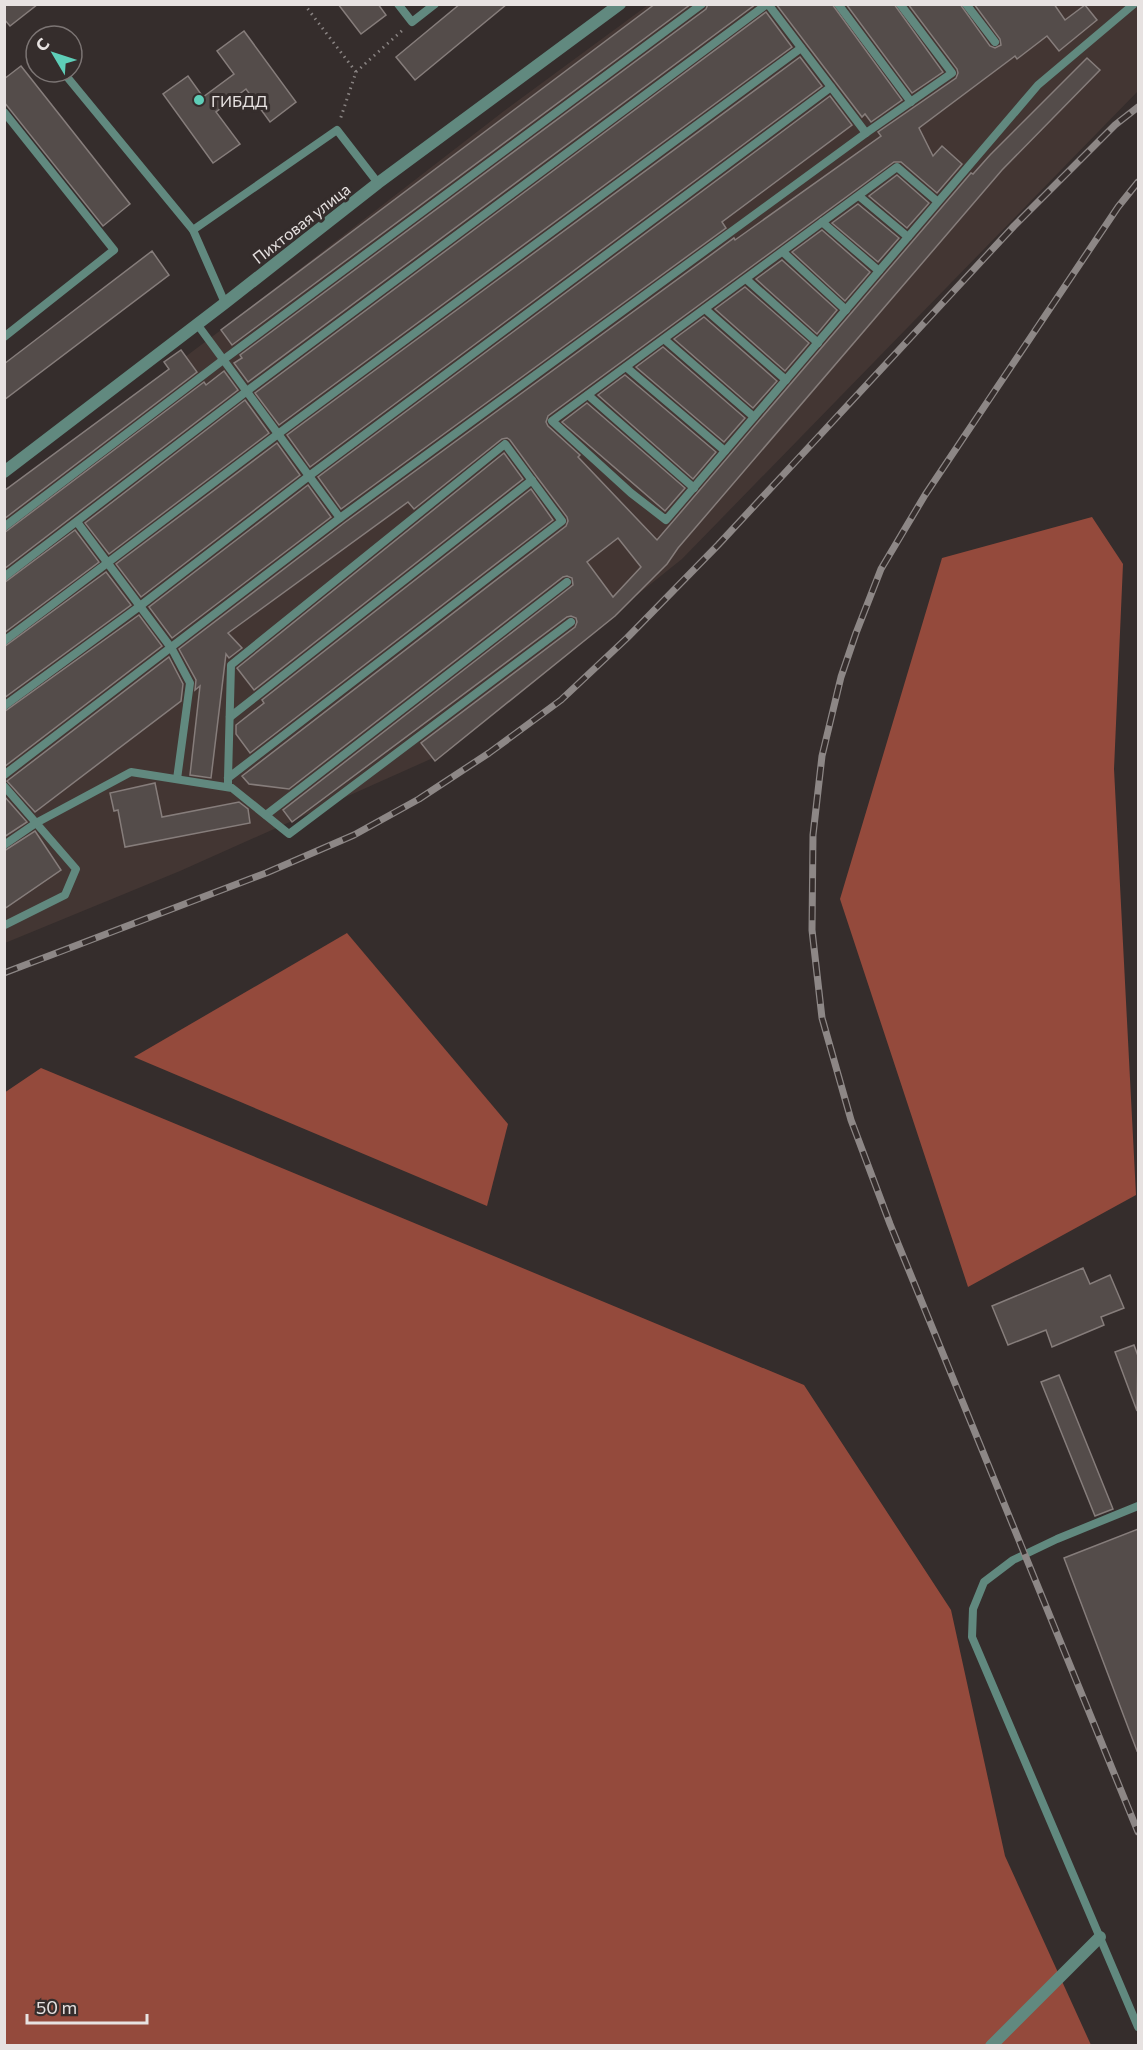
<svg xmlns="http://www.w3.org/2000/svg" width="1143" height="2050" viewBox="0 0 1143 2050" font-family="Commissioner,sans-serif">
  <rect width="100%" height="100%" fill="#352d2c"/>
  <!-- built -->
  <polygon fill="#433633" points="648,5 1138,5 1138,91 682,559 433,758 180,871 5,943 4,493 221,330 504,111"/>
  <!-- forest -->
  <g fill="#944a3c">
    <polygon points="1092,517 1123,564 1114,769 1136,1195 968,1287 840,899 942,558"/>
    <polygon points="347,933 508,1124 487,1206 134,1057"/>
    <polygon points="41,1068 804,1385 951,1610 1005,1856 1091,2045 5,2046 4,1093"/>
  </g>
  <!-- building -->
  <g fill="#544c4a" stroke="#867d7b" stroke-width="1.5" fill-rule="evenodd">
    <polygon points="4,4 38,4 10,26 4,19"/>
    <polygon points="338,4 378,4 386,15 361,34"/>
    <polygon points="460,4 507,4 415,80 396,57"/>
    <polygon points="655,4 691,4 232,345 221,330"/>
    <polygon points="708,4 756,4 248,382 234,363 242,358 240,355 706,9"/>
    <polygon points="776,4 832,4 902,100 871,122 865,114 862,117"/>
    <polygon points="846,4 894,4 943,72 912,93"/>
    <path d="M908 4H960L990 46 995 48 1001 45 1000 39 974 4H1054L1065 20 1085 5 1097 20 1059 51 1047 36 1017 59 1015 56 919 128 933 156 942 146 962 164 937 193 901 162H894L548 416 546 422 548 426 580 455 578 457 657 540 971 173 973 174 990 155 1087 58 1100 70 1002 170 678 548 667 564 615 616 435 761 421 743 575 627 577 622 576 618 571 616 567 617 292 822 283 810 573 585 572 578 567 576 563 577 289 789 249 784 242 776 566 526 568 521 567 517 537 477 510 440 507 438 502 439 414 509 408 502 228 633 242 648 229 658 226 654 211 778 190 775 200 686 195 690 196 680 179 649 344 523 734 238 735 240 881 136 878 132 956 78 958 73 957 69ZM618 538 641 567 613 597 587 562Z"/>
    <polygon points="766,12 792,47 279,425 255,393"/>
    <polygon points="244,31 296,102 270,122 246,89 216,112 240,144 213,163 163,94 188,76 203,97 234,74 217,51"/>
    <polygon points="800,57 822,86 310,467 287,435"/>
    <polygon points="21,66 130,204 103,226 4,102 4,79"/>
    <polygon points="830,96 852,125 722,222 726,228 341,509 318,477"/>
    <polygon points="897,175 929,203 907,228 869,196"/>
    <polygon points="858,204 899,238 878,262 832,223"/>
    <polygon points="822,230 870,272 845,301 792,252"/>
    <polygon points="152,251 169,275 4,400 4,364"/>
    <polygon points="782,260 837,310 817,334 756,279"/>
    <polygon points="745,287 809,343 785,371 715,309"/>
    <polygon points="704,317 777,381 753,408 674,339"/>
    <polygon points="663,347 745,418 724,442 636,367"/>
    <polygon points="181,350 197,372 4,519 4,491 169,369 164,362"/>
    <polygon points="224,371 238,390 4,569 4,533 204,382 206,385"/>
    <polygon points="625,375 716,452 693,479 598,395"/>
    <polygon points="245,400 269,433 109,554 85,523"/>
    <polygon points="587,403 685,488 665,511 562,422"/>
    <polygon points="277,443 300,475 141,597 116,564"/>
    <polygon points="504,453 523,479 254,690 237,668"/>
    <polygon points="308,485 331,517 172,638 149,607"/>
    <polygon points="531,489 553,520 250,753 236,734 236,725 264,703 262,700"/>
    <polygon points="75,530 99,562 4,633 4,583"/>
    <polygon points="106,572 131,605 4,698 4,647"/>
    <polygon points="139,615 162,646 4,767 4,712"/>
    <polygon points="169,657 183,684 181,701 35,812 7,781"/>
    <polygon points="155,783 162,817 239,802 248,809 250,823 125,847 118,810 114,811 110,793"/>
    <polygon points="4,796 27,822 4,837"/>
    <polygon points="35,831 61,870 4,909 4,851"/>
    <polygon points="1083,1268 1090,1284 1110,1275 1124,1308 1101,1317 1104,1325 1052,1347 1046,1330 1008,1345 992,1306"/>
    <polygon points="1134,1345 1138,1356 1137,1411 1115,1352"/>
    <polygon points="1059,1375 1113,1509 1095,1516 1041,1382"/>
    <polygon points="1138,1529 1138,1750 1137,1751 1064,1558"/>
  </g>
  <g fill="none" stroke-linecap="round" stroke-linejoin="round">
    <!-- path -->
    <g stroke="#898382" stroke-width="3" stroke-dasharray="1.5 4.5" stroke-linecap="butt">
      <polyline points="304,4 356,72 340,120"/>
      <polyline points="356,72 404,29"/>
    </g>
    <!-- service -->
    <g stroke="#61897f" stroke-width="8">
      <polyline points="398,4 412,22 435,4"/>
      <polyline points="768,4 866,133"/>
      <polyline points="838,4 911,102"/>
      <polyline points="966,4 995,42"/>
      <polyline points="63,72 193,230 225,303"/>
      <polyline points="4,112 114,250 4,337"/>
      <polyline points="859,196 908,237"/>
      <polyline points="938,202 897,167 552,421 631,493 666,520 1038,85 1134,4"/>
      <polyline points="822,222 879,271"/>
      <polyline points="193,230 337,130 378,183"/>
      <polyline points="783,252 846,310"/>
      <polyline points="746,279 818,343"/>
      <polyline points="705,309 786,380"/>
      <polyline points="197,324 340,518"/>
      <polyline points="664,339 754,417"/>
      <polyline points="626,367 725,451"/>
      <polyline points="588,395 694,488"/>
      <polyline points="77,522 172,649 190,683 177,779"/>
      <polyline points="4,527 223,360 702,4"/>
      <polyline points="4,577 247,391 767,4"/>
      <polyline points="4,641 278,434 801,48"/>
      <polyline points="4,706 140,606 309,476 831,87"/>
      <polyline points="230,717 532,480"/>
      <polyline points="4,775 340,518 866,133 952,73 900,4"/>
      <polyline points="4,786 76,869 65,895 5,925"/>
      <polyline points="228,787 228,778 231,665 505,444 562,521 228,778"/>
      <polyline points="266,815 567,582"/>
      <polyline points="4,845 36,823 131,772 232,788 289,834 571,622"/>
      <polyline points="1138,1506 1057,1539 1013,1560 984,1582 973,1609 972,1637 1138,2027"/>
    </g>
    <!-- minor -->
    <polyline stroke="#61897f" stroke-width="12" points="991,2046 1100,1937"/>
    <!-- tertiary -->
    <polyline stroke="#61897f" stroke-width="12" points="4,472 225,303 378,183 620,4"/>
    <!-- rail casing -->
    <g stroke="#8d8786" stroke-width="7">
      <g id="rail">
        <polyline points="1138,182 1118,207 925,495 881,569 856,633 841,677 822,756 813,835 812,930 822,1018 851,1120 890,1224 1138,1832"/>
        <polyline points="4,973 266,873 354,835 419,799 489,753 561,700 627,638 718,545 1014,226 1115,125 1138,107"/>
      </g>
    </g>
    <!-- rail -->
    <use href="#rail" stroke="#352d2c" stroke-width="4.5" stroke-dasharray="14" stroke-linecap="butt"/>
  </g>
  <!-- markers -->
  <circle fill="#5eceb8" stroke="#352d2c" stroke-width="2" cx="199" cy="100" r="6"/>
  <g text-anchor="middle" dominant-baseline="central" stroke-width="6" stroke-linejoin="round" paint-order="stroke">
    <!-- poi labels -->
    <g font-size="16" fill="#e7e2e1" stroke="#352d2c" text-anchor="start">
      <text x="211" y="100">ГИБДД</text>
    </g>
    <!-- street labels -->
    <g font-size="16" fill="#e7e2e1" stroke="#352d2c">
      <text transform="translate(301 223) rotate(-38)">Пихтовая улица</text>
    </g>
  </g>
  <!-- border -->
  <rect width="1143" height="2050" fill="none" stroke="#e7e2e1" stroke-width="12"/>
  <!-- north arrow -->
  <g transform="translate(54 54) rotate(309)"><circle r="28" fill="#352d2c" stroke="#7c7574" stroke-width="1.5"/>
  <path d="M0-4.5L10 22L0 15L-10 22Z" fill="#5eceb8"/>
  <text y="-9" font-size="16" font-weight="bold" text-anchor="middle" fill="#e7e2e1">С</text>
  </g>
  <!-- scale -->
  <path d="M27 2014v9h120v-9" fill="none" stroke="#e7e2e1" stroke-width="3"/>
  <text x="36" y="2014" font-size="18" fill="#e7e2e1" stroke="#352d2c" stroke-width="4.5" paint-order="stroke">50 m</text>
</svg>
